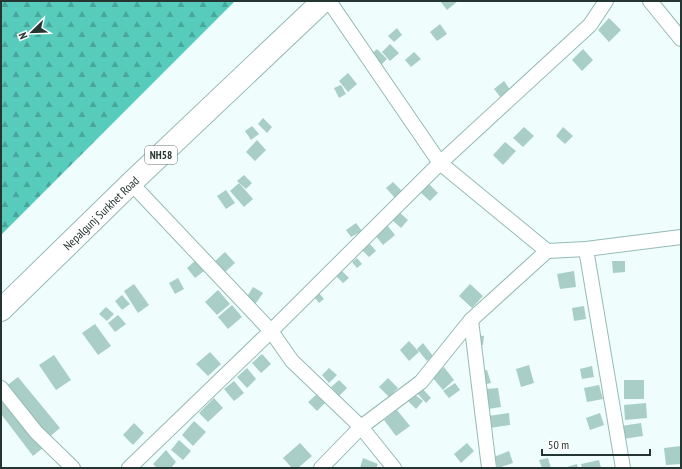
<svg xmlns="http://www.w3.org/2000/svg" width="682" height="469" viewBox="0 0 682 469" font-family="'PT Sans Narrow',sans-serif">
  <defs>
    <pattern id="forest-firs" width="22" height="20" patternUnits="userSpaceOnUse"><rect width="22" height="20" fill="#57ccbd"/><path d="M5 1l3.5 6h-7zM16 11l3.5 6h-7z" fill="#48a69a"/></pattern>
  </defs>
  <rect width="100%" height="100%" fill="#effefc"/>
  <!-- forest -->
  <polygon fill="url(#forest-firs)" points="1,1 235,1 1,235"/>
  <!-- building -->
  <g fill="#a8cec7">
    <polygon points="440,1 458,1 447,10"/>
    <polygon points="609,18 621,30 609,42 598,30"/>
    <polygon points="440,24 447,34 437,41 430,32"/>
    <polygon points="397,28 402,35 394,42 388,36"/>
    <polygon points="390,44 399,53 390,61 382,52"/>
    <polygon points="377,49 387,59 379,67 369,56"/>
    <polygon points="583,49 593,60 582,71 572,60"/>
    <polygon points="414,52 421,59 411,67 405,60"/>
    <polygon points="348,73 357,84 348,92 339,81"/>
    <polygon points="504,81 511,91 501,98 494,89"/>
    <polygon points="341,85 346,94 339,98 334,88"/>
    <polygon points="263,118 272,127 267,133 258,124"/>
    <polygon points="252,126 259,134 251,140 245,131"/>
    <polygon points="524,127 534,136 523,147 513,138"/>
    <polygon points="563,127 573,136 565,144 556,136"/>
    <polygon points="257,140 266,150 255,161 246,152"/>
    <polygon points="505,142 516,151 503,165 493,155"/>
    <polygon points="244,175 252,183 246,189 237,181"/>
    <polygon points="393,182 402,191 395,198 386,188"/>
    <polygon points="239,183 253,199 244,207 230,191"/>
    <polygon points="429,184 438,193 430,201 421,193"/>
    <polygon points="226,190 235,203 226,209 217,196"/>
    <polygon points="398,211 408,220 401,228 391,219"/>
    <polygon points="356,223 362,231 351,237 346,230"/>
    <polygon points="387,225 395,235 383,245 375,235"/>
    <polygon points="370,244 376,251 369,257 362,250"/>
    <polygon points="225,252 235,263 224,273 214,262"/>
    <polygon points="357,258 362,264 357,268 352,262"/>
    <polygon points="196,260 204,271 195,278 187,268"/>
    <polygon points="612,261 625,261 625,272 613,273"/>
    <polygon points="340,269 349,278 343,283 334,274"/>
    <polygon points="574,271 576,287 560,289 557,274"/>
    <polygon points="178,278 184,289 175,294 169,283"/>
    <polygon points="134,284 149,305 138,313 124,291"/>
    <polygon points="470,284 483,296 472,308 459,296"/>
    <polygon points="253,287 263,293 254,306 245,300"/>
    <polygon points="218,290 230,304 217,315 205,302"/>
    <polygon points="319,293 324,299 319,303 314,297"/>
    <polygon points="122,295 130,304 122,310 115,301"/>
    <polygon points="232,305 242,317 228,329 218,317"/>
    <polygon points="584,306 586,319 574,321 572,308"/>
    <polygon points="106,307 114,314 107,321 99,314"/>
    <polygon points="118,315 126,324 115,332 108,323"/>
    <polygon points="95,324 111,346 98,355 82,333"/>
    <polygon points="476,335 484,336 483,345 475,344"/>
    <polygon points="409,341 419,352 409,361 400,350"/>
    <polygon points="423,343 433,356 427,361 417,349"/>
    <polygon points="210,352 221,364 208,376 196,364"/>
    <polygon points="262,354 271,364 261,373 252,363"/>
    <polygon points="54,355 71,380 56,390 39,365"/>
    <polygon points="529,365 534,383 521,387 516,369"/>
    <polygon points="592,366 594,377 582,379 580,369"/>
    <polygon points="444,367 454,380 443,390 432,377"/>
    <polygon points="247,368 256,379 247,388 237,377"/>
    <polygon points="329,368 337,375 329,383 322,375"/>
    <polygon points="487,370 491,383 482,385 479,372"/>
    <polygon points="18,377 60,428 48,438 5,387"/>
    <polygon points="388,378 398,388 389,397 379,387"/>
    <polygon points="339,380 347,388 339,396 331,387"/>
    <rect x="624" y="380" width="20" height="19"/>
    <polygon points="234,381 244,393 234,401 224,389"/>
    <polygon points="455,383 460,390 449,398 443,391"/>
    <polygon points="599,385 603,399 587,402 584,388"/>
    <polygon points="421,387 431,398 426,403 416,392"/>
    <polygon points="498,388 501,407 488,409 486,389"/>
    <polygon points="317,394 325,403 317,411 308,402"/>
    <polygon points="414,394 423,401 416,409 408,401"/>
    <polygon points="214,398 223,408 208,422 199,413"/>
    <polygon points="7,399 44,447 33,456 1,414 1,404"/>
    <polygon points="646,403 647,418 625,420 624,405"/>
    <polygon points="397,410 410,426 396,436 384,420"/>
    <polygon points="509,413 510,425 489,428 488,416"/>
    <polygon points="600,413 604,425 590,430 586,418"/>
    <polygon points="194,421 206,432 193,446 182,435"/>
    <polygon points="134,423 144,433 133,445 123,435"/>
    <polygon points="641,423 643,436 623,439 621,426"/>
    <polygon points="179,440 191,451 183,460 171,450"/>
    <polygon points="300,443 312,456 298,468 292,468 283,458"/>
    <polygon points="467,443 474,451 461,463 454,454"/>
    <polygon points="681,446 681,464 666,465 664,448"/>
    <polygon points="166,450 176,462 171,468 157,468 153,464"/>
    <polygon points="509,451 513,463 498,468 494,457"/>
    <polygon points="363,458 378,464 376,468 360,468"/>
    <polygon points="548,458 551,468 542,468 539,460"/>
    <polygon points="599,460 601,468 582,468 581,464"/>
    <polygon points="577,464 578,468 564,468"/>
  </g>
  <g fill="none" stroke-linecap="round" stroke-linejoin="round">
    <!-- street casing -->
    <g stroke="#95bab4" stroke-width="16">
      <g id="street">
        <polyline points="329,1 440,163 547,251 586,249 681,237"/>
        <polyline points="650,1 681,39"/>
        <polyline points="131,183 271,331 292,361 361,427 394,468"/>
        <polyline points="586,249 623,468"/>
        <polyline points="471,320 489,468"/>
        <polyline points="1,388 36,432 73,468"/>
        <polyline points="129,468 271,331 440,163 590,25 606,1"/>
        <polyline points="321,468 361,427 421,382 471,320 547,251"/>
      </g>
    </g>
    <!-- primary casing -->
    <g stroke="#95bab4" stroke-width="24">
      <polyline id="primary" points="1,310 131,183 323,1"/>
    </g>
    <!-- street -->
    <use href="#street" stroke="#fff" stroke-width="14"/>
    <!-- primary -->
    <use href="#primary" stroke="#fff" stroke-width="22"/>
  </g>
  <g text-anchor="middle" dominant-baseline="central" stroke-width="3" stroke-linejoin="round" paint-order="stroke">
    <!-- shield labels -->
    <rect fill="#fff" stroke="#667270" stroke-width="1" x="145" y="146" width="32" height="18" rx="3"/>
    <g font-size="11" font-weight="bold" fill="#253532">
      <text x="161" y="155">NH58</text>
    </g>
    <!-- street labels -->
    <g font-size="12" fill="#253532" stroke="#fff">
      <text transform="translate(101 213) rotate(-44)">Nepalgunj Surkhet Road</text>
    </g>
  </g>
  <!-- border -->
  <rect width="682" height="469" fill="none" stroke="#253532" stroke-width="4"/>
  <!-- north arrow -->
  <g transform="translate(32 32) rotate(247)" stroke="#ffffff" stroke-width="3" paint-order="stroke">
  <path d="M0-3L7 15L0 10L-7 15Z" fill="#253532"/>
  <text y="-6" font-size="11" font-weight="bold" text-anchor="middle" fill="#253532">N</text>
  </g>
  <!-- scale -->
  <path d="M542 449v6h108v-6" fill="none" stroke="#253532" stroke-width="2"/>
  <text x="548" y="449" font-size="12" fill="#253532" stroke="#ffffff" stroke-width="3" paint-order="stroke">50 m</text>
</svg>
